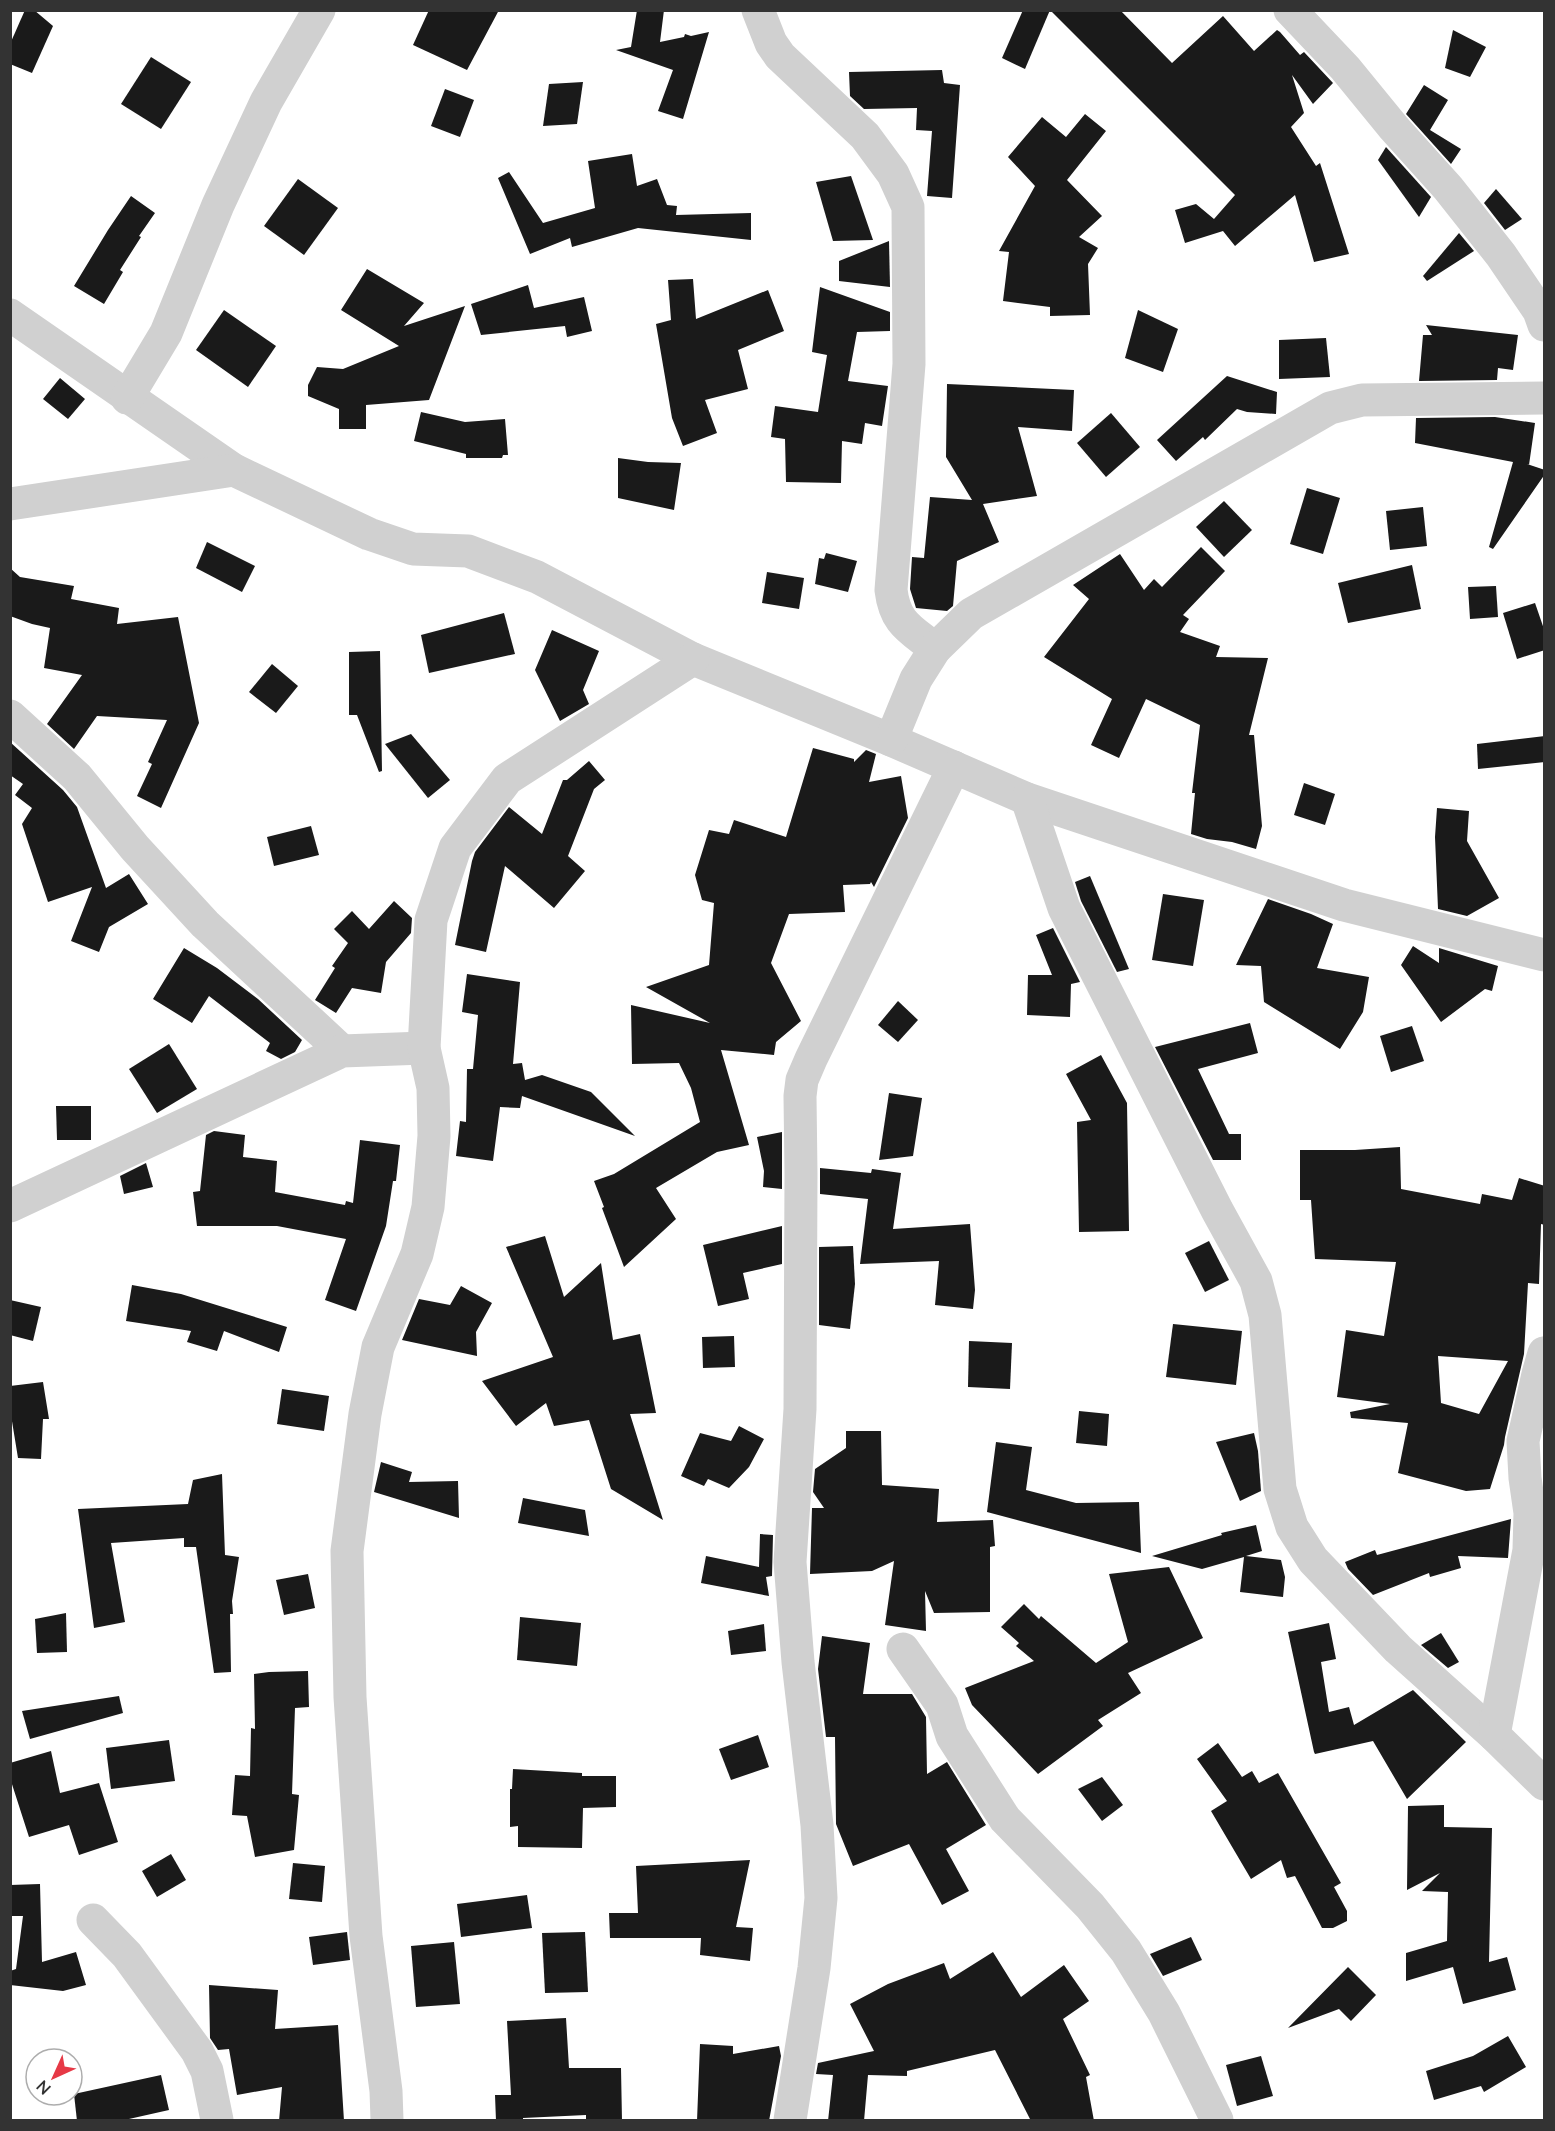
<svg xmlns="http://www.w3.org/2000/svg" width="1555" height="2131" viewBox="0 0 1555 2131" font-family="Lato,sans-serif">
  <rect width="100%" height="100%" fill="#fff"/>
  <!-- building -->
  <g fill="#1a1a1a" fill-rule="evenodd">
    <polygon points="25,10 34,10 53,26 32,73 10,64 10,44"/>
    <polygon points="429,10 499,10 467,70 413,45"/>
    <polygon points="637,10 664,10 660,42 684,37 685,34 691,36 709,32 683,119 658,111 673,70 616,50 631,47"/>
    <polygon points="1023,10 1050,10 1025,69 1002,58"/>
    <polygon points="1050,10 1120,10 1172,63 1223,16 1254,51 1277,30 1280,32 1300,55 1304,52 1333,83 1313,104 1292,75 1304,113 1291,127 1316,166 1320,163 1349,254 1314,262 1295,195 1235,246 1223,231 1185,243 1175,210 1196,204 1214,219 1235,195"/>
    <polygon points="1453,30 1486,47 1470,77 1445,68"/>
    <polygon points="151,57 191,82 161,129 121,104"/>
    <polygon points="942,70 944,83 960,85 952,198 927,196 932,131 916,130 917,108 864,109 850,96 849,72"/>
    <polygon points="583,82 577,124 543,126 549,84"/>
    <polygon points="1424,85 1448,100 1430,130 1461,149 1451,164 1406,114"/>
    <polygon points="445,89 474,100 460,137 431,126"/>
    <polygon points="1085,114 1106,131 1067,180 1102,216 1079,237 1098,248 1088,264 1090,315 1050,316 1050,307 1003,301 1009,252 999,251 1035,186 1008,157 1042,117 1066,137"/>
    <polygon points="1386,147 1431,197 1419,217 1378,160"/>
    <polygon points="632,154 637,186 657,179 667,205 677,206 676,215 751,213 751,240 638,228 572,247 570,238 530,254 498,178 509,172 543,223 595,208 588,161"/>
    <polygon points="851,176 873,240 833,241 816,182"/>
    <polygon points="298,179 338,208 304,255 264,226"/>
    <polygon points="1496,189 1522,219 1505,230 1484,203"/>
    <polygon points="131,196 155,213 139,236 141,237 120,270 123,272 104,304 74,286 108,230"/>
    <polygon points="1459,233 1474,251 1427,281 1423,276"/>
    <polygon points="889,241 890,287 839,281 839,261"/>
    <polygon points="367,269 424,303 404,326 465,306 429,400 366,405 366,429 339,429 339,409 308,396 308,385 317,367 343,369 399,346 341,310"/>
    <polygon points="693,279 696,319 768,290 784,331 738,350 748,389 705,400 717,433 683,446 672,418 656,324 671,320 668,280"/>
    <polygon points="528,285 534,308 584,297 592,331 567,337 565,326 481,335 471,304"/>
    <polygon points="820,287 890,312 890,331 857,332 848,381 888,386 882,426 865,423 862,444 842,441 841,483 786,482 785,439 771,437 775,406 818,412 827,355 812,352"/>
    <polygon points="224,310 276,346 248,387 196,350"/>
    <polygon points="1138,310 1178,329 1163,372 1125,358"/>
    <polygon points="1426,325 1518,335 1513,370 1498,368 1497,380 1419,381 1423,335 1432,335"/>
    <polygon points="1326,338 1330,377 1279,379 1279,340"/>
    <polygon points="1227,376 1277,392 1276,414 1247,412 1237,409 1205,440 1203,437 1176,461 1157,440"/>
    <polygon points="60,378 85,399 68,419 43,399"/>
    <polygon points="947,384 1074,390 1072,431 1018,427 1037,496 983,504 999,542 957,561 953,606 947,611 916,608 910,589 912,557 924,558 930,497 972,500 946,457"/>
    <polygon points="421,412 465,422 505,419 508,455 503,455 502,458 466,458 466,454 414,441"/>
    <polygon points="1111,413 1140,447 1106,477 1077,443"/>
    <polygon points="1495,417 1535,423 1529,465 1527,464 1545,470 1545,474 1493,549 1489,547 1513,462 1415,443 1416,418"/>
    <polygon points="618,458 648,462 681,463 674,510 618,498"/>
    <polygon points="1307,488 1340,498 1323,554 1290,544"/>
    <polygon points="1224,501 1252,530 1224,557 1196,527"/>
    <polygon points="1423,507 1427,546 1390,550 1386,511"/>
    <polygon points="207,542 255,566 242,592 196,568"/>
    <polygon points="1201,547 1225,571 1183,615 1189,619 1180,632 1220,646 1216,657 1268,658 1249,735 1254,735 1262,826 1256,849 1232,842 1207,839 1191,834 1195,793 1192,793 1200,725 1146,699 1119,758 1091,745 1112,699 1044,657 1089,599 1073,585 1120,554 1144,590 1154,579 1162,587"/>
    <polygon points="826,553 857,561 848,592 815,584 819,558 824,559"/>
    <polygon points="1412,565 1421,609 1348,623 1338,583"/>
    <polygon points="10,568 20,577 74,586 71,599 119,608 117,624 178,617 199,723 161,808 137,796 152,764 148,762 167,720 97,716 74,749 47,724 82,675 44,668 50,628 32,624 10,616"/>
    <polygon points="767,572 804,578 799,609 762,603"/>
    <polygon points="1496,586 1498,617 1470,619 1468,587"/>
    <polygon points="1535,603 1545,632 1545,650 1517,659 1503,613"/>
    <polygon points="504,613 515,654 429,673 421,635"/>
    <polygon points="552,630 599,651 583,690 589,704 560,721 535,670"/>
    <polygon points="380,651 382,771 379,772 357,715 349,715 349,652"/>
    <polygon points="272,664 298,686 276,713 249,692"/>
    <polygon points="411,734 450,780 428,798 385,744"/>
    <polygon points="1545,736 1545,762 1478,769 1477,744"/>
    <polygon points="10,742 63,790 77,807 106,888 129,874 148,904 109,927 99,952 71,941 92,887 48,902 22,824 32,808 15,795 23,784 10,775"/>
    <polygon points="813,748 854,759 854,762 866,750 876,754 869,782 901,776 908,818 874,887 871,882 870,884 843,885 845,912 789,914 771,963 801,1021 776,1042 774,1055 721,1050 749,1145 717,1152 656,1188 676,1219 624,1267 602,1208 604,1207 594,1181 614,1174 700,1122 691,1088 679,1063 632,1064 631,1005 710,1023 646,987 709,965 714,903 702,900 695,875 709,830 729,834 734,820 786,837"/>
    <polygon points="589,761 605,780 594,789 568,856 585,871 554,908 505,866 486,952 455,945 472,861 475,852 509,807 542,834 563,780 567,780"/>
    <polygon points="1304,783 1335,794 1325,825 1294,815"/>
    <polygon points="1437,808 1469,811 1467,841 1499,898 1467,916 1438,909 1435,837"/>
    <polygon points="311,826 319,855 274,866 267,837"/>
    <polygon points="1090,876 1129,969 1117,972 1081,901 1075,882"/>
    <polygon points="1163,894 1204,900 1193,966 1152,960"/>
    <polygon points="1268,899 1311,914 1333,924 1317,968 1369,977 1363,1012 1340,1049 1264,1002 1261,966 1236,965"/>
    <polygon points="394,901 412,918 411,933 386,962 381,993 352,988 336,1013 315,1000 335,968 332,966 348,943 334,929 352,911 369,929"/>
    <polygon points="1053,928 1080,982 1071,984 1070,1017 1027,1015 1028,975 1052,975 1036,935"/>
    <polygon points="1413,946 1439,963 1439,948 1498,966 1492,991 1485,989 1441,1022 1401,965"/>
    <polygon points="184,948 217,968 258,999 302,1040 295,1052 281,1059 266,1051 270,1043 209,996 192,1023 153,999"/>
    <polygon points="467,974 520,982 513,1064 522,1063 525,1080 542,1075 591,1092 635,1136 522,1096 520,1108 500,1107 493,1161 456,1156 460,1121 466,1122 467,1069 473,1069 478,1015 462,1012"/>
    <polygon points="898,1001 918,1020 898,1042 878,1025"/>
    <polygon points="1250,1023 1258,1053 1198,1069 1229,1134 1241,1134 1241,1160 1213,1160 1155,1047"/>
    <polygon points="1412,1026 1424,1061 1391,1072 1380,1036"/>
    <polygon points="169,1044 197,1089 157,1113 129,1069"/>
    <polygon points="1101,1055 1127,1103 1129,1231 1079,1232 1077,1122 1091,1120 1066,1074"/>
    <polygon points="889,1093 922,1098 913,1156 879,1160"/>
    <polygon points="56,1106 91,1106 91,1140 57,1140"/>
    <polygon points="214,1131 245,1135 243,1157 277,1161 275,1192 345,1205 346,1201 353,1203 360,1140 400,1145 396,1181 393,1181 386,1226 356,1311 325,1300 346,1239 277,1226 197,1226 193,1192 200,1191 206,1135"/>
    <polygon points="782,1132 782,1189 763,1187 764,1171 757,1137"/>
    <path d="M1400 1147 1401 1189 1480 1204 1482 1194 1512 1200 1519 1178 1545 1186V1225L1541 1224 1539 1284 1528 1283 1524 1354 1505 1437 1504 1445 1490 1489 1466 1491 1398 1473 1408 1423 1351 1418 1350 1412 1390 1404 1337 1397 1346 1330 1384 1336 1396 1262 1315 1259 1311 1200H1300V1150H1355ZM1438 1356 1508 1361 1479 1414 1441 1403Z"/>
    <polygon points="146,1163 153,1187 124,1194 120,1176"/>
    <polygon points="820,1168 871,1173 872,1169 901,1173 893,1229 970,1224 975,1290 973,1309 935,1305 939,1261 860,1264 868,1199 820,1194"/>
    <polygon points="782,1226 782,1264 743,1273 749,1299 718,1306 703,1245"/>
    <polygon points="545,1236 564,1297 601,1263 613,1340 640,1334 656,1413 630,1414 663,1520 611,1489 589,1420 554,1426 546,1403 516,1426 482,1381 553,1357 506,1247"/>
    <polygon points="1209,1241 1229,1280 1205,1292 1185,1253"/>
    <polygon points="853,1246 855,1284 850,1329 819,1325 819,1247"/>
    <polygon points="132,1285 181,1294 287,1327 279,1352 224,1331 217,1351 187,1342 191,1331 126,1321"/>
    <polygon points="461,1286 492,1303 476,1332 477,1356 402,1340 419,1299 450,1305"/>
    <polygon points="10,1300 41,1307 33,1341 10,1335"/>
    <polygon points="1173,1324 1242,1331 1236,1385 1166,1377"/>
    <polygon points="734,1336 735,1367 703,1368 702,1337"/>
    <polygon points="969,1341 1012,1343 1010,1389 968,1387"/>
    <polygon points="43,1382 49,1419 43,1419 41,1459 18,1458 10,1409 10,1386"/>
    <polygon points="282,1389 329,1396 324,1431 277,1424"/>
    <polygon points="1079,1411 1109,1414 1107,1446 1076,1443"/>
    <polygon points="739,1426 764,1439 749,1467 729,1488 708,1479 704,1486 681,1476 700,1433 731,1441"/>
    <polygon points="846,1431 881,1431 882,1485 939,1489 937,1522 993,1520 995,1546 990,1547 990,1612 934,1613 925,1591 926,1631 885,1625 894,1561 872,1571 810,1574 812,1508 824,1508 813,1492 815,1469 846,1448"/>
    <polygon points="1254,1433 1258,1451 1261,1491 1240,1501 1216,1442"/>
    <polygon points="996,1442 1032,1447 1026,1490 1076,1503 1139,1502 1141,1553 987,1512"/>
    <polygon points="381,1462 412,1472 409,1482 458,1481 459,1518 374,1492"/>
    <polygon points="222,1474 225,1555 239,1557 232,1601 233,1614 230,1614 231,1672 214,1673 196,1547 184,1547 184,1538 111,1543 125,1622 94,1628 78,1509 188,1504 193,1480"/>
    <polygon points="523,1498 585,1510 589,1536 518,1523"/>
    <polygon points="1511,1519 1508,1558 1458,1556 1461,1568 1430,1577 1429,1573 1373,1595 1348,1569 1345,1562 1375,1550 1377,1555"/>
    <polygon points="1256,1525 1262,1551 1246,1556 1281,1560 1285,1577 1283,1597 1240,1592 1244,1557 1202,1569 1152,1556 1222,1535 1221,1533"/>
    <polygon points="760,1534 773,1535 772,1576 766,1577 769,1596 701,1583 706,1556 759,1567"/>
    <polygon points="1169,1567 1203,1638 1128,1673 1141,1693 1098,1720 1103,1726 1038,1774 972,1705 965,1688 1034,1661 1016,1646 1019,1643 1001,1627 1024,1604 1039,1619 1041,1616 1096,1663 1128,1642 1109,1574"/>
    <polygon points="308,1574 315,1608 284,1615 276,1580"/>
    <polygon points="66,1613 67,1652 37,1653 35,1619"/>
    <polygon points="520,1617 581,1623 577,1666 517,1660"/>
    <polygon points="1329,1623 1336,1659 1321,1662 1329,1712 1349,1707 1354,1725 1413,1690 1466,1742 1407,1799 1373,1741 1315,1754 1314,1752 1288,1632"/>
    <polygon points="764,1624 766,1651 731,1655 728,1631"/>
    <polygon points="1441,1633 1459,1662 1448,1668 1421,1645"/>
    <polygon points="822,1636 870,1643 863,1694 912,1694 926,1717 927,1774 947,1762 986,1825 946,1849 969,1891 942,1905 909,1844 853,1866 836,1824 835,1737 826,1737 818,1669"/>
    <polygon points="308,1671 309,1707 295,1708 292,1794 299,1795 294,1850 255,1857 247,1816 232,1815 235,1775 250,1776 251,1728 255,1729 254,1674 269,1672"/>
    <polygon points="119,1696 123,1713 30,1739 22,1711"/>
    <polygon points="758,1735 769,1767 731,1780 719,1749"/>
    <polygon points="169,1740 175,1781 111,1789 106,1748"/>
    <polygon points="1218,1743 1242,1777 1252,1771 1259,1783 1278,1773 1341,1883 1334,1887 1347,1911 1347,1921 1333,1928 1322,1928 1295,1876 1287,1878 1281,1860 1251,1879 1211,1811 1227,1801 1197,1759"/>
    <polygon points="51,1751 60,1793 99,1783 118,1842 79,1855 69,1825 29,1837 10,1778 10,1763"/>
    <polygon points="513,1769 582,1773 582,1776 616,1776 616,1807 583,1808 582,1848 518,1847 518,1826 510,1827 510,1789 512,1789"/>
    <polygon points="1102,1777 1123,1805 1102,1821 1078,1789"/>
    <polygon points="1444,1805 1444,1827 1492,1828 1489,1962 1507,1957 1516,1990 1463,2004 1453,1967 1406,1981 1406,1953 1447,1941 1448,1892 1422,1891 1440,1873 1407,1890 1408,1806"/>
    <polygon points="171,1854 186,1880 157,1897 142,1871"/>
    <polygon points="750,1860 736,1927 753,1928 750,1961 700,1955 701,1938 610,1938 609,1913 638,1913 636,1866"/>
    <polygon points="293,1863 325,1866 322,1902 289,1899"/>
    <polygon points="40,1884 42,1962 76,1952 86,1985 63,1991 10,1985 10,1971 16,1969 23,1916 10,1916 10,1885"/>
    <polygon points="527,1895 532,1928 461,1937 457,1904"/>
    <polygon points="347,1932 350,1960 313,1965 309,1937"/>
    <polygon points="585,1932 588,1992 545,1993 542,1933"/>
    <polygon points="1191,1937 1202,1960 1163,1976 1150,1954"/>
    <polygon points="454,1942 460,2004 416,2007 411,1946"/>
    <polygon points="993,1952 1021,1997 1064,1965 1089,2001 1063,2019 1090,2075 1086,2077 1094,2121 1031,2121 995,2050 907,2071 907,2076 868,2075 864,2121 828,2121 833,2075 816,2074 818,2063 874,2051 850,2004 888,1984 944,1963 950,1979"/>
    <polygon points="1348,1967 1376,1995 1351,2021 1339,2009 1288,2028"/>
    <polygon points="209,1985 278,1990 275,2029 338,2025 344,2121 279,2121 282,2087 237,2095 229,2049 218,2050 210,2038"/>
    <polygon points="566,2018 569,2068 621,2068 622,2121 586,2121 586,2115 523,2118 523,2121 496,2121 495,2095 511,2095 507,2021"/>
    <polygon points="1508,2036 1526,2067 1484,2092 1481,2086 1434,2100 1426,2071 1473,2056"/>
    <polygon points="700,2044 733,2046 733,2054 779,2046 781,2056 769,2121 697,2121"/>
    <polygon points="1261,2056 1273,2096 1237,2106 1226,2065"/>
    <polygon points="161,2075 169,2110 120,2121 77,2121 74,2094"/>
  </g>
  <g fill="none" stroke-linecap="round" stroke-linejoin="round">
    <!-- minor -->
    <g stroke="#d0d0d0" stroke-width="33">
      <path d="M758 10 771 43 780 56 865 136 893 174 908 207 909 364 891 590C895 624 911 629 935 649"/>
      <polyline points="1290,10 1345,68 1394,128 1448,188 1501,255 1539,311 1544,325"/>
      <polyline points="10,315 234,470 369,534 413,549 468,551 537,577 693,659 891,740 1027,799 1344,905 1544,955"/>
      <polyline points="127,398 166,333 218,205 266,102 319,10"/>
      <polyline points="10,504 234,470"/>
      <polyline points="10,716 77,777 135,848 205,924 342,1051"/>
      <polyline points="891,740 916,679 935,649 971,614 1330,408 1362,400 1544,398"/>
      <polyline points="1027,799 1064,908 1217,1210 1256,1281 1265,1315 1280,1489 1292,1527 1313,1560 1398,1649 1494,1735 1544,1784"/>
      <polyline points="10,1206 342,1051 424,1048"/>
      <polyline points="903,1649 942,1705 952,1736 1005,1819 1090,1906 1126,1951 1164,2013 1217,2120"/>
      <polyline points="1494,1735 1529,1550 1530,1513 1525,1478 1523,1441 1538,1374 1544,1353"/>
      <polyline points="93,1920 127,1955 197,2051 207,2071 217,2120"/>
      <polyline points="387,2120 386,2091 366,1936 350,1697 347,1551 365,1414 378,1347 417,1254 428,1207 434,1136 433,1088 424,1048 431,920 455,848 507,779 693,659"/>
      <polyline points="790,2120 814,1968 821,1898 817,1825 798,1662 790,1562 800,1409 801,1174 800,1096 802,1080 811,1059 954,767"/>
    </g>
  </g>
  <!-- border -->
  <rect width="1555" height="2131" fill="none" stroke="#333333" stroke-width="24"/>
  <!-- north arrow -->
  <g transform="translate(54 2077) rotate(225)"><circle r="28" fill="#ffffff" stroke="#adadad" stroke-width="1.5"/>
  <path d="M0-4.5L10 22L0 15L-10 22Z" fill="#e63946"/>
  <text y="-9" font-size="16" font-weight="bold" text-anchor="middle" fill="#333333">N</text>
  </g>
</svg>
